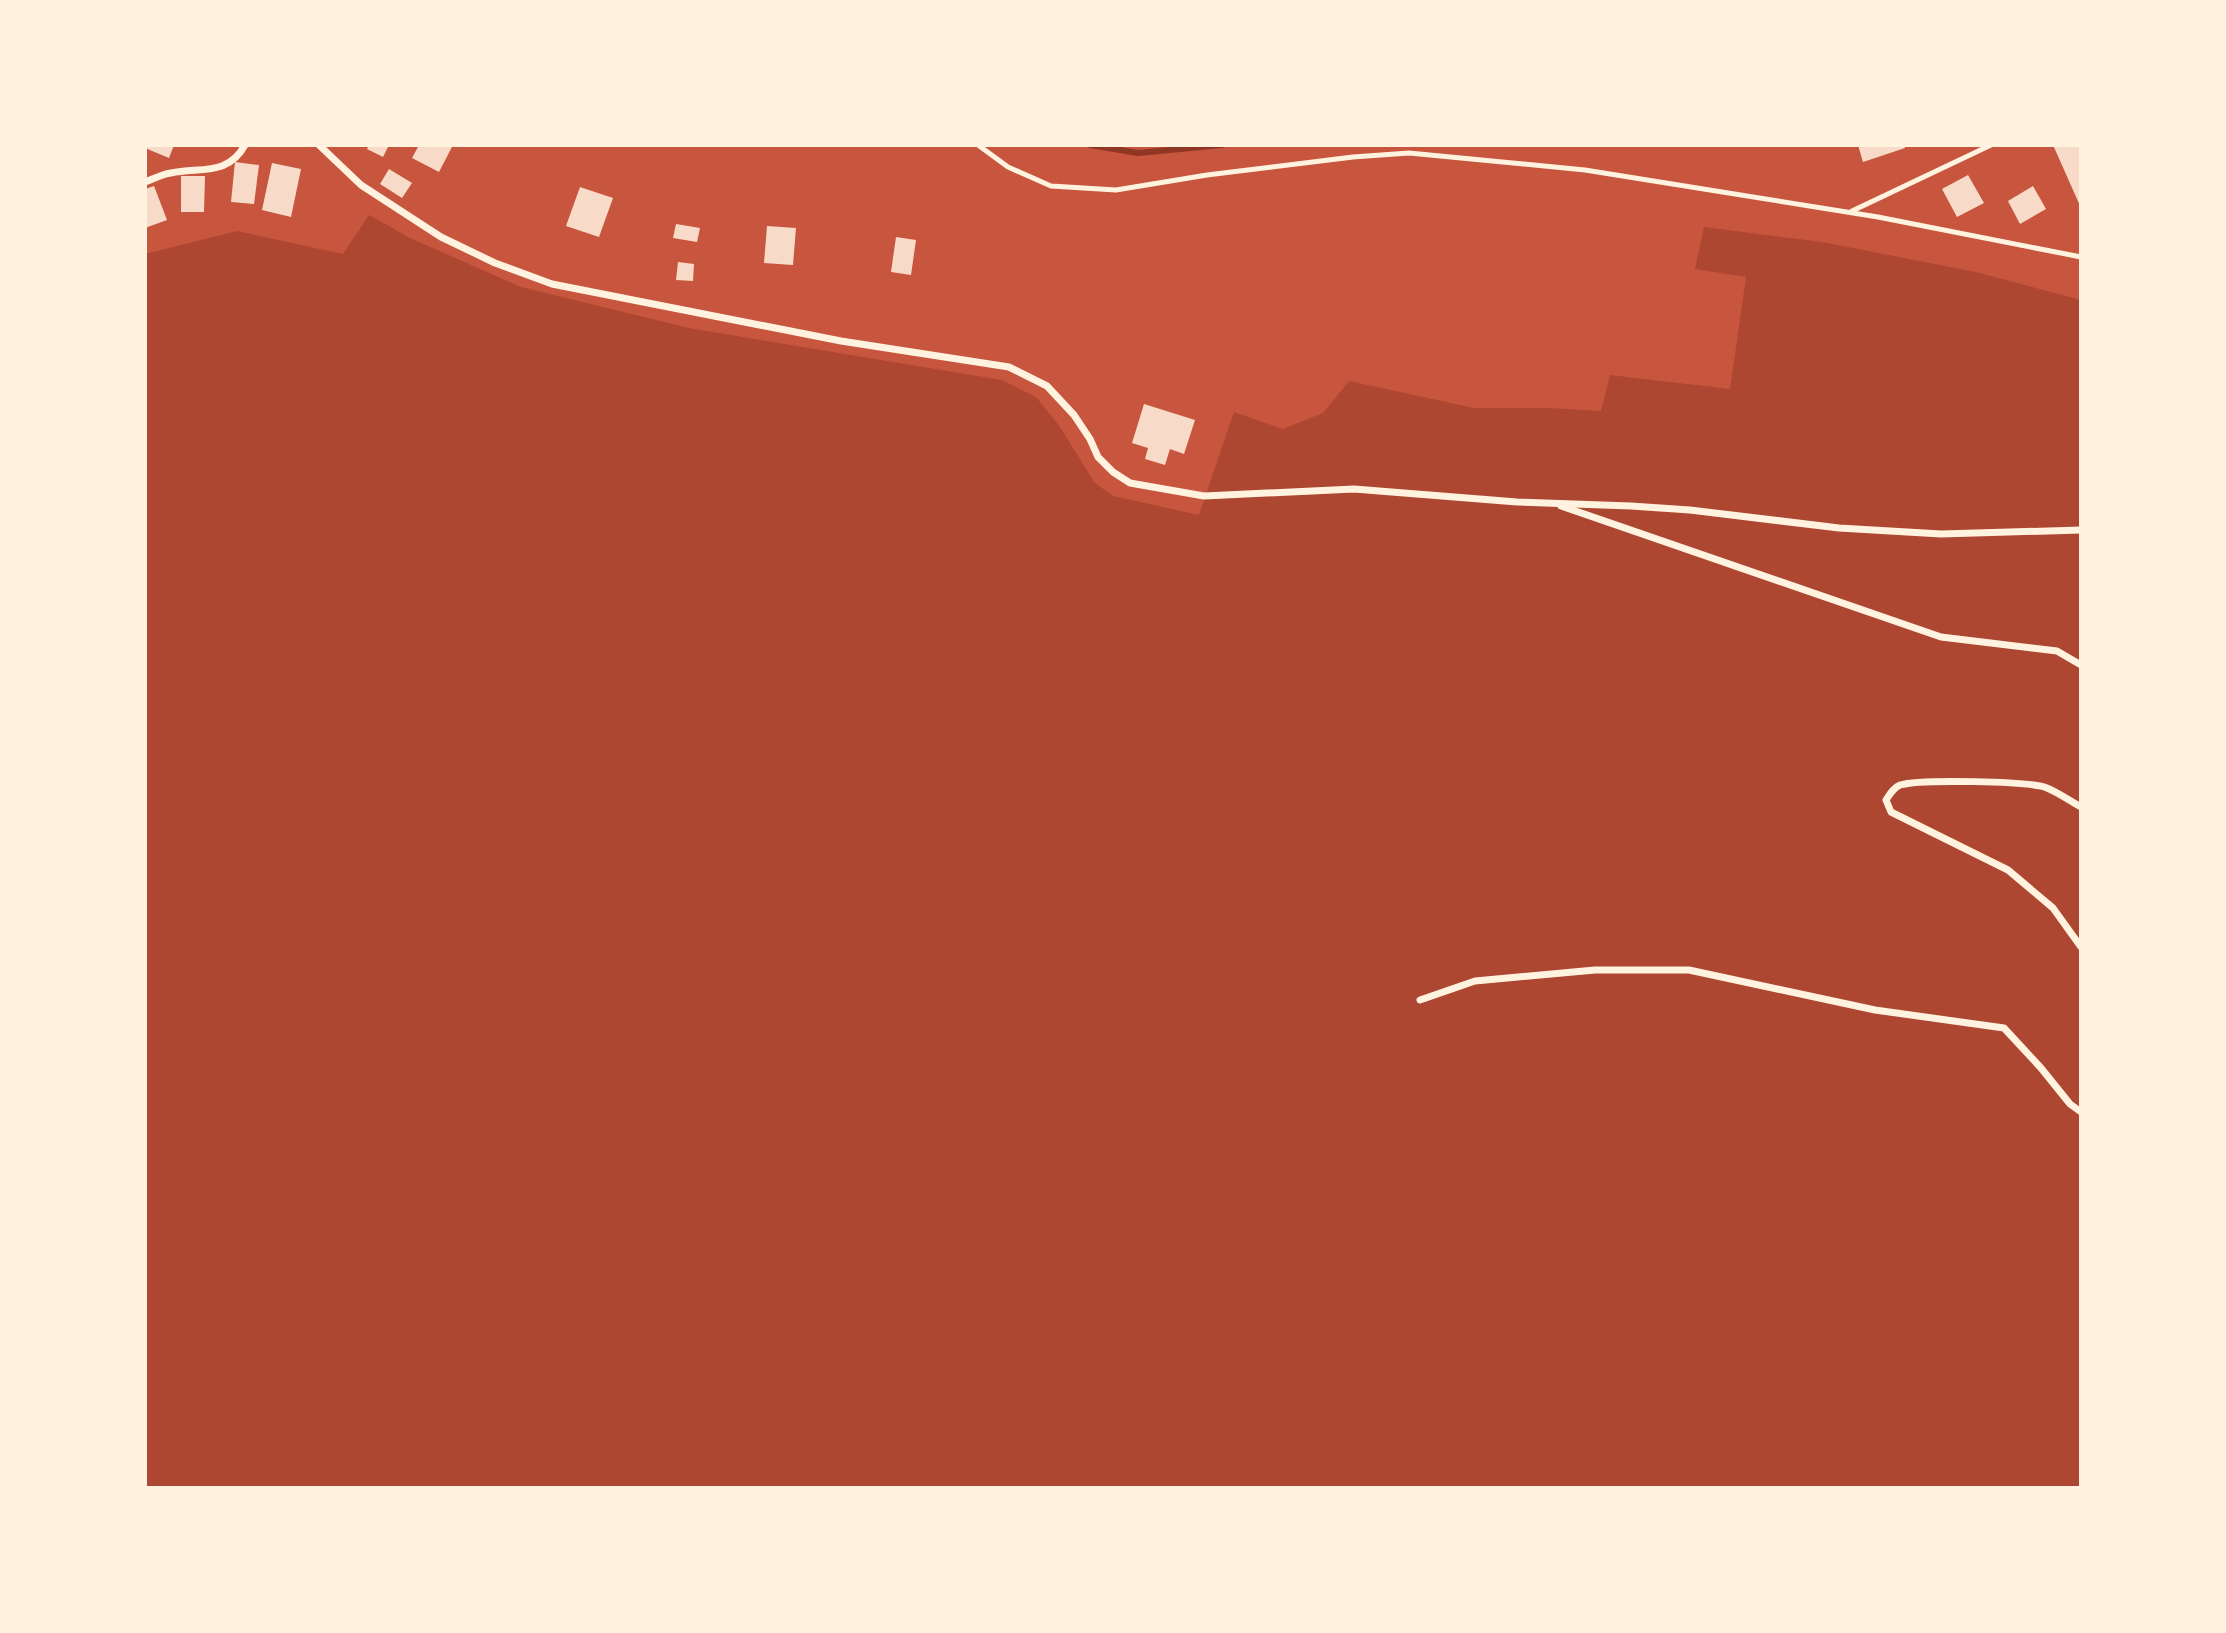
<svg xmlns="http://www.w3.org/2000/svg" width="2226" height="1633" viewBox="0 0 2226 1633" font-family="Raleway,sans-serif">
  <rect width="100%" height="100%" fill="#c8553d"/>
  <!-- green -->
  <polygon fill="#ae4732" points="369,215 410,238 521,287 689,328 1002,380 1036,397 1058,424 1095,483 1113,496 1199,515 1234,412 1283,429 1323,413 1349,381 1474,408 1549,408 1601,411 1610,375 1730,389 1746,277 1695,269 1704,227 1822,242 1976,272 2081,300 2081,1488 145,1488 145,254 237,231 343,254"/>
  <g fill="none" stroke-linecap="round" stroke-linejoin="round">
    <!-- stream -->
    <polyline stroke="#8f3625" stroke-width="6" points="1090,145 1138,153 1222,145"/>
  </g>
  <!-- building -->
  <g fill="#f7dbc8">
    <polygon points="145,145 174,145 169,158 145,148"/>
    <polygon points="369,145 389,145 383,157 367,149"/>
    <polygon points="419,145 453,145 439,172 412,158"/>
    <polygon points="1858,145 1904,145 1905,148 1863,162"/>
    <polygon points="2053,145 2081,145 2081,208"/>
    <polygon points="235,162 259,165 254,204 231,202"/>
    <polygon points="272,163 301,169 291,217 262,210"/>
    <polygon points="389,169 412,183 402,198 380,184"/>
    <polygon points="1968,175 1984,203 1957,217 1942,189"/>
    <polygon points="181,176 205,176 204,212 181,212"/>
    <polygon points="154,186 167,220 145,228 145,189"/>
    <polygon points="2033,186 2046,209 2020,224 2008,201"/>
    <polygon points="580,187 613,198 599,237 566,226"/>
    <polygon points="676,224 700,228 697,242 673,238"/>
    <polygon points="767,226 796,228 793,265 764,263"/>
    <polygon points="896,237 916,240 911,275 891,272"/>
    <polygon points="678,262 694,264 693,281 676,280"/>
    <polygon points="1144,404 1195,420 1184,454 1170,449 1165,465 1145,459 1148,448 1132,443"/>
  </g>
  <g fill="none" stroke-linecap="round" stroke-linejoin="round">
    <!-- service -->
    <g stroke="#fff3e0" stroke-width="5">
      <polyline points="978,145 1008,167 1051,186 1116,190 1207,175 1353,157 1409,153 1585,170 1878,217 2081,257"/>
      <polyline points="1852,211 1991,145"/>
    </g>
    <!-- minor -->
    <g stroke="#fff3e0" stroke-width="7">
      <polyline points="319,145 361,185 441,237 495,263 552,284 841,341 1009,367 1047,386 1074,415 1090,439 1098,457 1113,472 1130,483 1204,496 1354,489 1517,502 1631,506 1690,510 1839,528 1941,534 2081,530"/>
      <path d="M145 182C154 179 162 174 171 173 201 167 228 176 245 145"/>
      <polyline points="1561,506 1941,637 2057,651 2081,665"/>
      <path d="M2081 807C2070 801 2059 793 2047 788 2030 781 1919 779 1900 785 1893 788 1890 794 1886 800L1891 812 2008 870 2053 908 2081 947"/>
      <polyline points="1420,1000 1475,981 1595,970 1689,970 1875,1010 2004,1028 2041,1068 2070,1104 2081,1112"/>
    </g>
  </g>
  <!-- border -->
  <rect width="2226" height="1633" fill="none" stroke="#fff3e0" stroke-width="294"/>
</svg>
